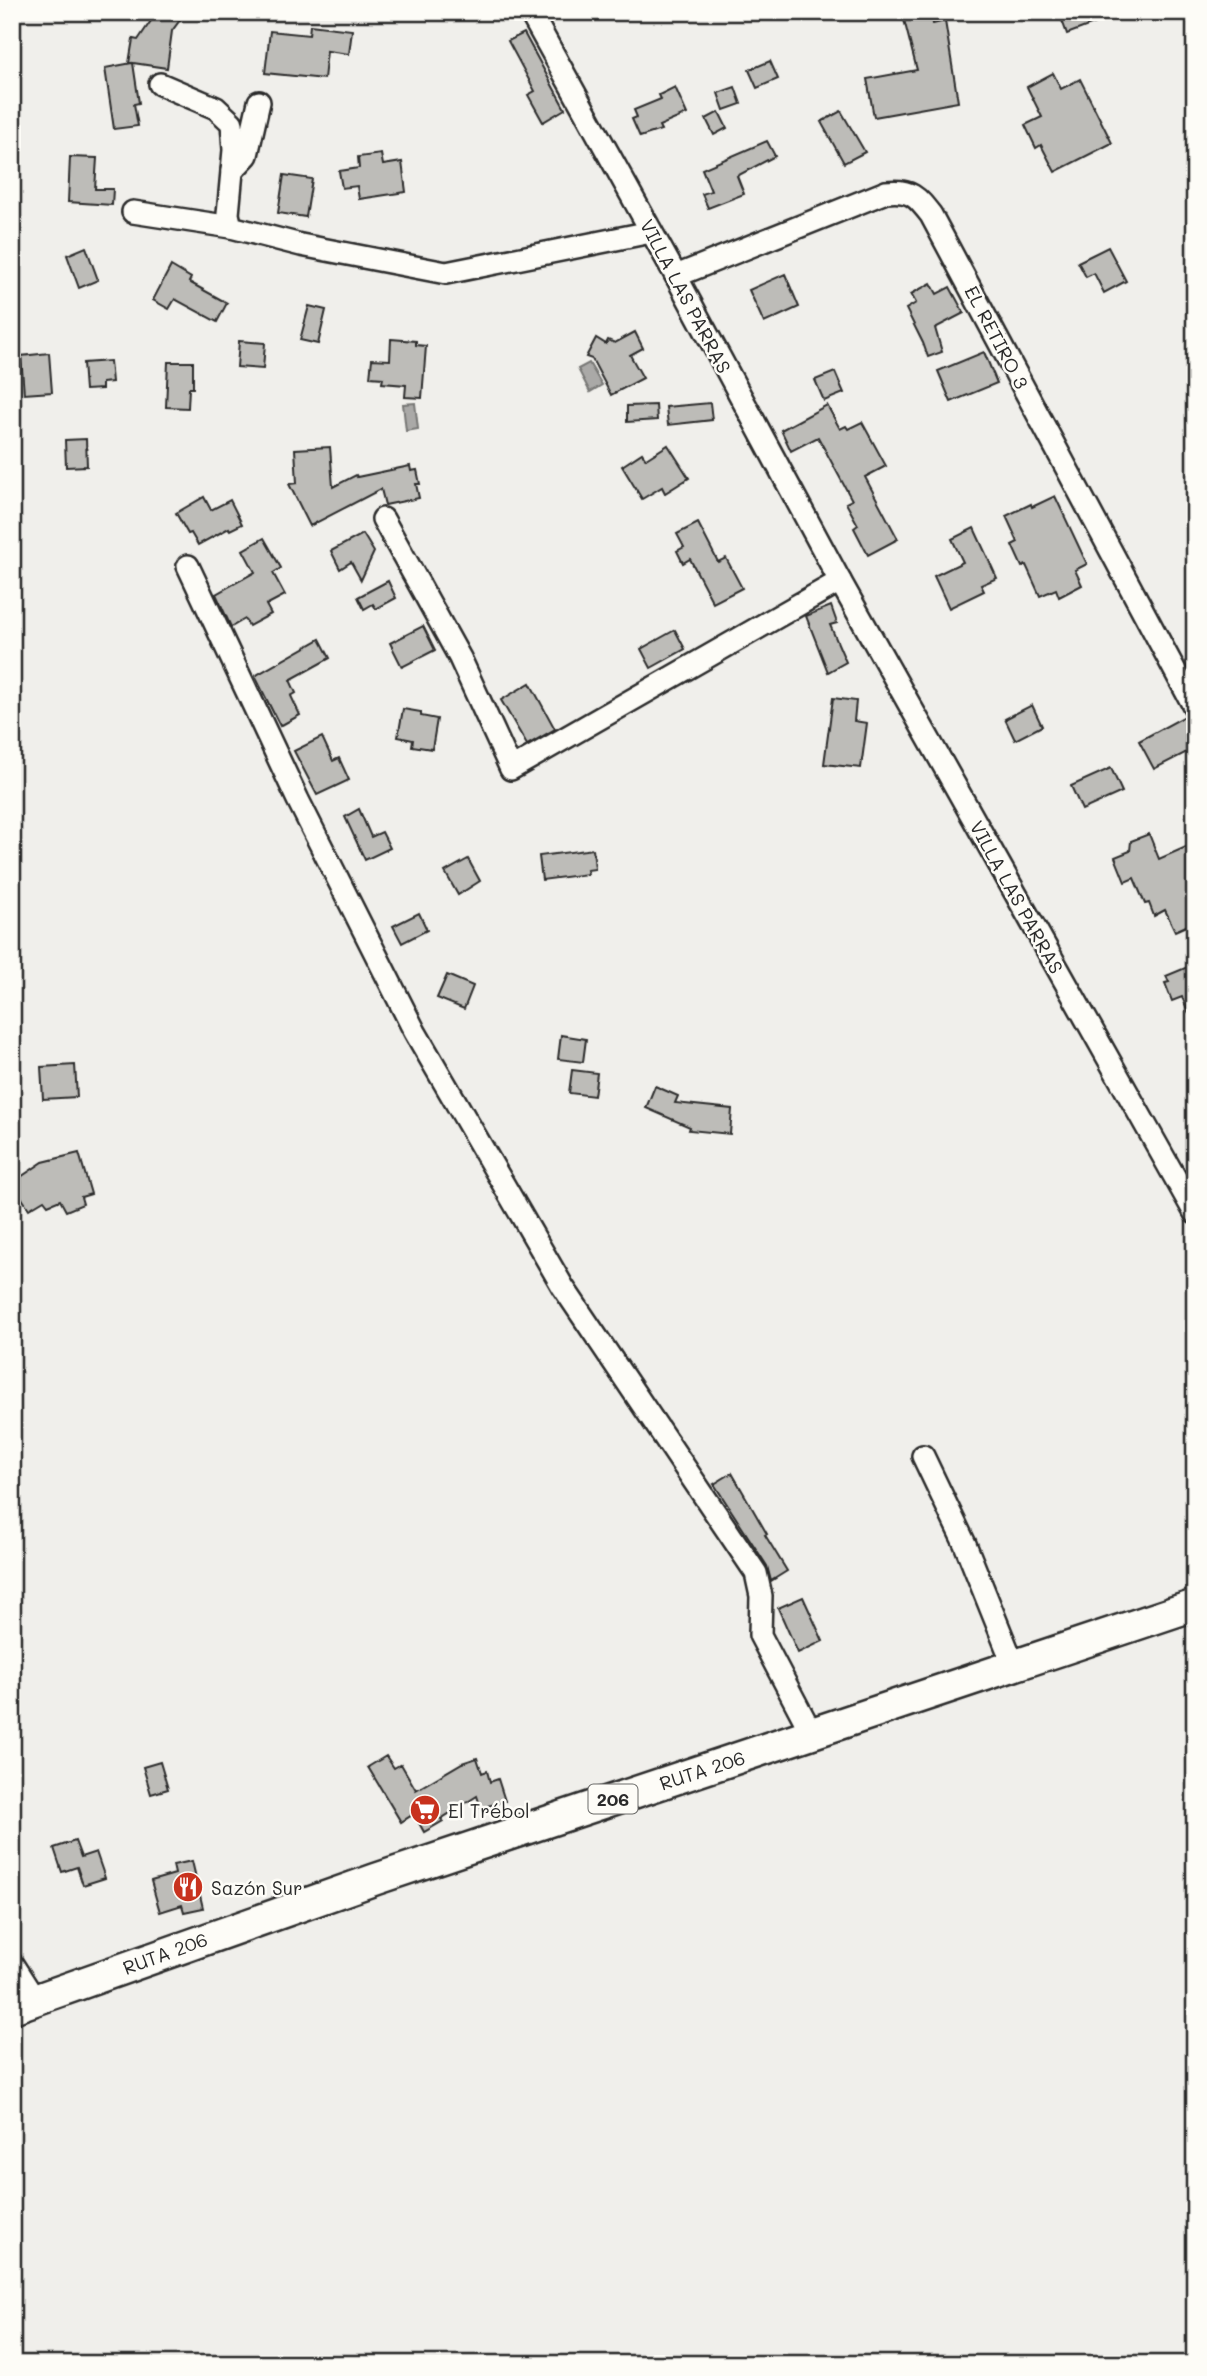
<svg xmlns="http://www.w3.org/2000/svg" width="1207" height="2376" viewBox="0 0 1207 2376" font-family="Mali,sans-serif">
  <rect width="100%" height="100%" fill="#f0efeb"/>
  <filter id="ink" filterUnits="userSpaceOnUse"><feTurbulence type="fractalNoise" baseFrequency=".0143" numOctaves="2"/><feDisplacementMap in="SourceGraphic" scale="14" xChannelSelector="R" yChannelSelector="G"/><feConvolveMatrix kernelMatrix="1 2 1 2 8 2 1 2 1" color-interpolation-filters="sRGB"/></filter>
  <g filter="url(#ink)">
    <!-- water -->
    <g fill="#aaa9a7" stroke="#777775" stroke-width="2">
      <polygon points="589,363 602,385 590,392 578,369"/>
      <polygon points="415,403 418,429 406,431 403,404"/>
    </g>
    <!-- building -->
    <g fill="#bdbcb8" stroke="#2b2b2b" stroke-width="2">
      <polygon points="157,12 168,12 180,20 172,31 167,68 133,63 139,103 134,104 138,126 114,129 105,68 132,63 129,63 133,39 138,40"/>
      <polygon points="902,12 931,12 933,24 945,21 958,102 874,117 867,79 917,70"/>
      <polygon points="1059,12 1120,12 1120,14 1067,34"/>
      <polygon points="310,25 352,30 349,54 327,51 324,79 265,73 270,31 309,35"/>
      <polygon points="524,33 565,109 543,122 528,95 535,91 508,41"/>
      <polygon points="770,61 778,79 757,88 749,70"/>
      <polygon points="1053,73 1061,89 1080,79 1112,143 1055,172 1041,145 1036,148 1025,125 1042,117 1027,87"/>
      <polygon points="675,87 687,114 659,126 661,130 640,137 632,119 637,117 634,110 661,99 659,95"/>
      <polygon points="735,87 741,104 724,110 718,93"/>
      <polygon points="841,111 865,152 844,163 821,122"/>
      <polygon points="719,112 727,128 714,135 706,119"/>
      <polygon points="767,141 775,156 737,176 744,194 708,208 702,194 711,191 702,169"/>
      <polygon points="381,154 383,165 402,162 406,192 359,199 357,186 342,188 339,171 359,168 358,157"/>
      <polygon points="70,157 97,158 95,189 113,189 112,205 68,202"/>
      <polygon points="284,175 312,179 306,217 278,213"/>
      <polygon points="86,247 98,280 79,288 67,255"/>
      <polygon points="1108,247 1126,281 1104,293 1094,273 1086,277 1078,262"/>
      <polygon points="171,266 191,278 189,282 227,303 217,322 175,299 169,309 153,300"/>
      <polygon points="785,274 799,307 764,323 749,290"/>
      <polygon points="931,283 937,294 950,287 964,313 935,328 942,352 928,357 923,343 906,309 916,303 911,294"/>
      <polygon points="309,306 326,310 318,344 300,340"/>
      <polygon points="635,332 643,348 630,355 643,378 611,395 592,359 586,357 596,338 606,344 608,340 615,343"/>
      <polygon points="391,339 416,341 416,345 426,346 422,398 405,397 406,385 382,383 383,378 370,377 372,359 390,360"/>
      <polygon points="239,341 265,343 263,369 237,367"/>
      <polygon points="984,352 997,383 951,402 938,371"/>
      <polygon points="49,353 52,392 24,394 21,356"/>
      <polygon points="110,361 112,382 102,383 102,389 85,390 83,363"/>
      <polygon points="168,362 193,362 193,388 189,388 188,408 166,407"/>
      <polygon points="835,372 844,393 824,401 815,380"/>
      <polygon points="710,403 712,420 668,425 666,407"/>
      <polygon points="656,405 657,420 627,422 627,406"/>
      <polygon points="827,405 840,429 846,426 848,429 862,422 886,466 865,477 898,539 868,555 854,528 858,525 846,503 852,500 818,437 791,451 781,430"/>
      <polygon points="86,439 87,466 66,467 65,440"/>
      <polygon points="668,445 689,478 665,493 662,487 642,499 622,466 642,453 646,459"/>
      <polygon points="330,447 333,487 356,475 357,477 410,466 411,471 417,470 420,484 416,484 419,498 385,505 381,489 310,526 289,484 297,483 295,449"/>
      <polygon points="1055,496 1087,564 1075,570 1082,585 1059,597 1056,589 1040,596 1026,565 1022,567 1012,545 1018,542 1006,516 1031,504 1032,507"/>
      <polygon points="204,497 211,510 230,500 242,524 230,530 229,528 198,545 191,533 188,534 176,513"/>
      <polygon points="698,523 718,562 726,558 742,588 713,603 690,559 683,563 677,551 684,547 677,534"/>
      <polygon points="974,528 997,578 981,585 984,591 949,608 934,576 963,562 952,539"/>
      <polygon points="363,534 374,552 361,580 351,562 340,569 331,551"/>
      <polygon points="264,538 281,568 273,573 285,595 266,605 271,614 249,626 245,619 231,627 216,594 255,572 243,550"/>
      <polygon points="388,581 396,598 376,609 373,604 364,609 358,597"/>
      <polygon points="831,606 837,623 830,625 846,662 828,672 806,616"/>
      <polygon points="423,626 435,650 402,667 390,643"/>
      <polygon points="675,630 685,649 651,668 641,649"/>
      <polygon points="320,639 330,658 290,680 296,693 291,696 300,715 280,726 255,676"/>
      <polygon points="530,683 555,729 527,745 501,700"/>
      <polygon points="833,698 856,701 854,721 867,723 861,768 824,764"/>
      <polygon points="1032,705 1042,726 1015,740 1005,719"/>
      <polygon points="403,709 421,712 421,716 437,719 432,749 412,746 413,740 398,737"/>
      <polygon points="1185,716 1195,734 1195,748 1154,769 1139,741"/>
      <polygon points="322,737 333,761 339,758 349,780 317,795 294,751"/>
      <polygon points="1111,768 1122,792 1082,810 1071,786"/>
      <polygon points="359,809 371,837 382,832 390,848 365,860 345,817"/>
      <polygon points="1149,834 1159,859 1195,843 1195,922 1175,931 1165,910 1154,916 1149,903 1145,904 1134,878 1125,882 1115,857 1130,851 1131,841"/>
      <polygon points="593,849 595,869 587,870 588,874 542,880 539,856"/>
      <polygon points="468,859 480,881 458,895 445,872"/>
      <polygon points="419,913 427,930 402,943 393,926"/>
      <polygon points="1195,964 1195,1027 1182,997 1172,1001 1165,983 1169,982 1166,976"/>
      <polygon points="447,975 473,986 464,1009 437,998"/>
      <polygon points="561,1035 586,1039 583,1062 558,1059"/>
      <polygon points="75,1065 77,1097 43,1099 41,1067"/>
      <polygon points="572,1070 597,1073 594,1096 569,1093"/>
      <polygon points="655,1086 678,1096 675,1103 732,1109 730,1134 689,1130 690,1127 646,1108"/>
      <polygon points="79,1153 91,1194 81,1197 83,1204 66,1211 60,1200 48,1205 44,1200 29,1209 12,1183 43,1162"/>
      <polygon points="732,1473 767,1534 765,1535 787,1571 771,1581 767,1566 714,1484"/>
      <polygon points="803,1597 823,1641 798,1653 778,1608"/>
      <polygon points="386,1756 394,1768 401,1764 416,1790 462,1763 477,1758 482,1773 487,1771 490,1782 498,1779 505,1801 481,1808 477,1796 441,1819 443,1821 424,1832 414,1814 401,1822 368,1767"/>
      <polygon points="160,1762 168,1789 151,1794 143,1767"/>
      <polygon points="75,1841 81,1857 96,1852 105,1878 83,1885 77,1867 62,1872 54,1848"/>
      <polygon points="192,1861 203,1908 184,1912 182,1905 160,1912 151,1881 175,1874 173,1865"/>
    </g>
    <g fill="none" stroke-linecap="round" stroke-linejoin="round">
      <!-- minor casing -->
      <g stroke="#2b2b2b" stroke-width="26">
        <g id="minor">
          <polyline points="530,12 676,276 840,581 1195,1213"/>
          <polyline points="160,84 216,108 232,123 234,150 228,214 231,227 301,245 446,273 651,232"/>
          <polyline points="232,171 247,155 259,102"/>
          <polyline points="133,212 231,227"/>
          <path d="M676 276 886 192C911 189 917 197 931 215L1195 708"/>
          <polyline points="383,519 460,658 511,769 840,581"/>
          <polyline points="188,566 298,800 415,1032 563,1287 756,1573 761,1596 760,1635 812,1734"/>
          <polyline points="923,1456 965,1544 1014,1666"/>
          <polyline points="12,1964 35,2000"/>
        </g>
      </g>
      <!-- highway casing -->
      <g stroke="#2b2b2b" stroke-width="35">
        <polyline id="highway" points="12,2008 376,1879 1195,1605"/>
      </g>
      <!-- minor -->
      <use href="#minor" stroke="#fdfcf7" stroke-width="21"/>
      <!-- highway -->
      <use href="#highway" stroke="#fdfcf7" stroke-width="30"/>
    </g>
  </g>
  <!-- icons -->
  <defs>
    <g id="supermarket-disc" transform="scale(1.575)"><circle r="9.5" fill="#c8321e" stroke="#fdfcf7"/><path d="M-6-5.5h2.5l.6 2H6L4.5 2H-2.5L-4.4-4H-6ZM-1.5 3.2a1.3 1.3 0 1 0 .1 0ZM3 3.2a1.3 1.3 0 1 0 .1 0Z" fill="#fff"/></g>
    <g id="restaurant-disc" transform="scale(1.575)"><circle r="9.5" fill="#c8321e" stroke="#fdfcf7"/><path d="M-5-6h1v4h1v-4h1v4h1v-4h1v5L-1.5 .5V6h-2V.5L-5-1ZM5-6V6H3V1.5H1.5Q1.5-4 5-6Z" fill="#fff"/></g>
  </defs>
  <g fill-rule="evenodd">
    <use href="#supermarket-disc" x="425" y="1810"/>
    <use href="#restaurant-disc" x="188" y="1887"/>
  </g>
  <g text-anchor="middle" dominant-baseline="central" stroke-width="5" stroke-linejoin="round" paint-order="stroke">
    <!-- shield labels -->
    <rect fill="#fdfcf7" stroke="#6a6a68" stroke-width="2" x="588.5" y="1784.5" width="49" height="29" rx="5"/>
    <g font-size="18" font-weight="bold" fill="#2b2b2b">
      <text x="613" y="1799">206</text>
    </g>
    <!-- street labels -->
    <g font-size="19" fill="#2b2b2b" stroke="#fdfcf7">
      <text transform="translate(686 296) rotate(62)">VILLA LAS PARRAS</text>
      <text transform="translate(997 337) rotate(62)">EL RETIRO 3</text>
      <text transform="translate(1017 897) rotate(61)">VILLA LAS PARRAS</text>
      <text transform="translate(702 1770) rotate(-18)">RUTA 206</text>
      <text transform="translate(165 1953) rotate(-20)">RUTA 206</text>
    </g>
    <!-- poi labels -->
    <g font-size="19" fill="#2b2b2b" stroke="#fdfcf7" text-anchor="start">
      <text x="448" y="1810">El Trébol</text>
      <text x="211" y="1887">Sazón Sur</text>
    </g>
  </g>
  <!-- margin -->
  <rect width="1207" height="2376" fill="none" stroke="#fdfcf7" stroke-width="42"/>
  <rect x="21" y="21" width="1165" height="2334" fill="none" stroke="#2b2b2b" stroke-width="2.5" filter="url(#ink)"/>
</svg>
